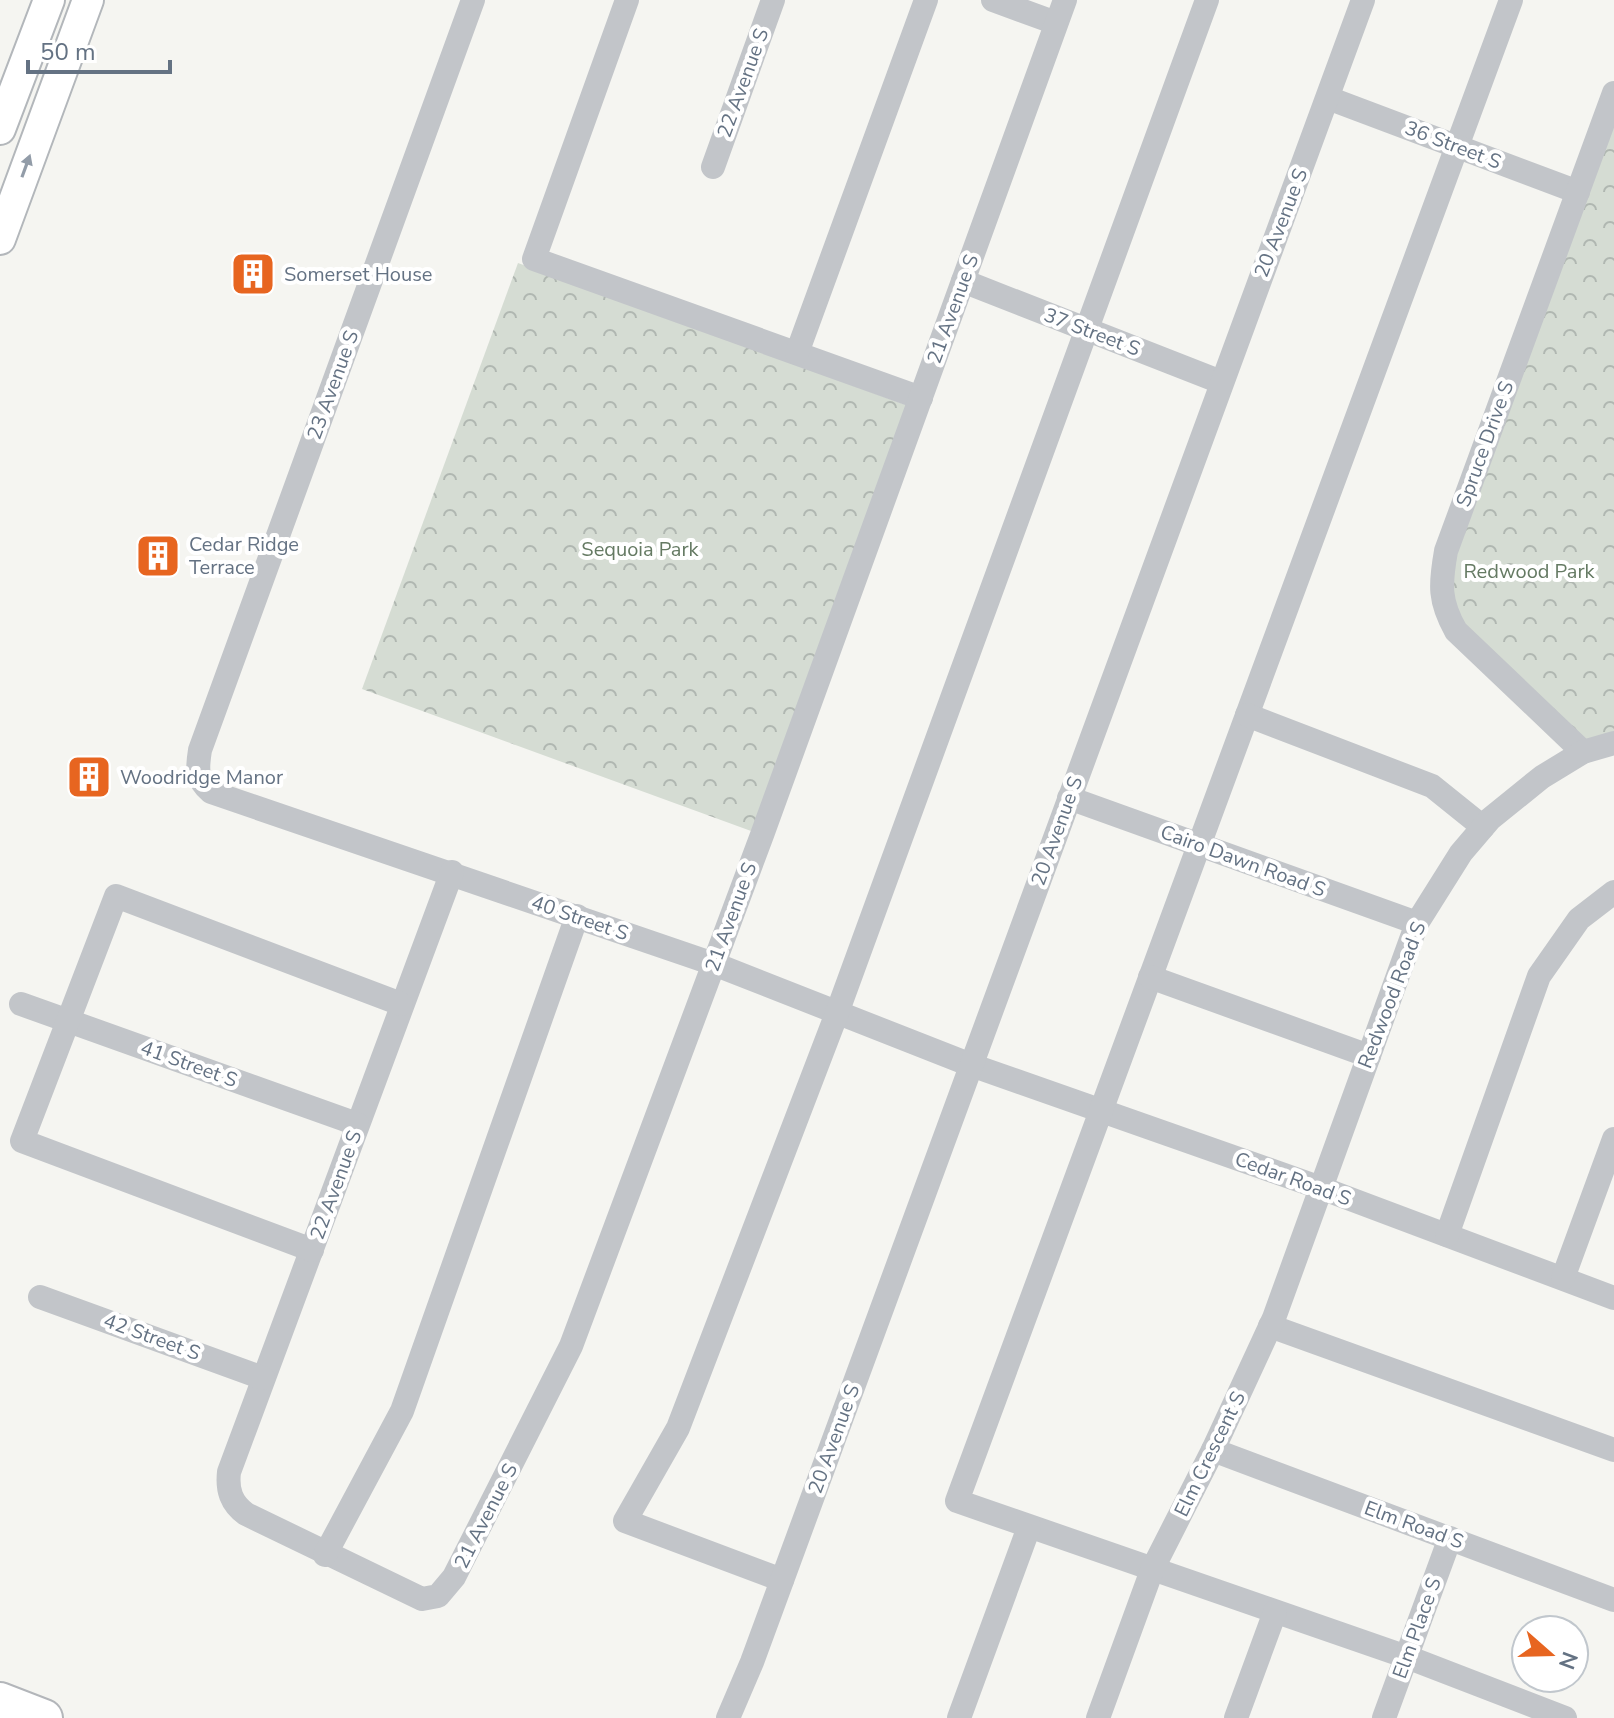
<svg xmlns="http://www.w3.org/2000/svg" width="1614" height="1718" viewBox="0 0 1614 1718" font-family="'Nunito Sans',sans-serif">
  <defs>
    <pattern id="park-crowns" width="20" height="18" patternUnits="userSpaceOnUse" patternTransform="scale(2)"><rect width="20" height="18" fill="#d5dcd3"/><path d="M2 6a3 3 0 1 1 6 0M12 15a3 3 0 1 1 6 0" fill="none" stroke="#b0b7b1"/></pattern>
  </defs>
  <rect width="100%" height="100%" fill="#f5f5f1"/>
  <!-- park -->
  <g fill="url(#park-crowns)">
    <polygon points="1614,93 1614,743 1583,752 1472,648 1441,578"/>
    <polygon points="518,263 917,409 762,835 362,689"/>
  </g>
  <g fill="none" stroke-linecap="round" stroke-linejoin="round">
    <!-- major casing -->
    <g stroke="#b3b7bb" stroke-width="34">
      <g id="major">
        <polyline points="0,129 49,0"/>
        <polyline points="0,239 88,0"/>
      </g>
    </g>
    <!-- highway casing -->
    <g stroke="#b3b6ba" stroke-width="40">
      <polyline id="highway" points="0,1701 44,1718"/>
    </g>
    <!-- minor -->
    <g stroke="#c2c5c9" stroke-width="24">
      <path d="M473 0 200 750C197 769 196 779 211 792L714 964 971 1065 1321 1188 1614 1298"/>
      <polyline points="627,0 534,259 921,398"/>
      <polyline points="993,0 1056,23"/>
      <polyline points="1511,0 957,1501 1407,1657 1565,1718"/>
      <polyline points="1328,98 1578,192"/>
      <polyline points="713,167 773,0"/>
      <polyline points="963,281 1221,382"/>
      <polyline points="797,353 926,0"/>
      <polyline points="1247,715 1432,786 1483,827"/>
      <path d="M1583 752 1456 631C1439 601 1440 585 1446 551L1614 93"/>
      <polyline points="1069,798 1417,923"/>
      <path d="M452 872 229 1472C227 1490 231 1503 246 1514L422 1599 438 1596 454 1577 571 1346 762 835 1065 0"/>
      <polyline points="1150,977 1369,1056"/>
      <polyline points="21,1004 357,1124"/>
      <polyline points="1447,1235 1539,976 1579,919 1614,892"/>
      <polyline points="312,1250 22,1141 116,896 401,1004"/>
      <polyline points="1563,1278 1614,1139"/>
      <polyline points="40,1297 263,1378"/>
      <polyline points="1270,1326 1614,1450"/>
      <polyline points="1213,1450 1614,1600"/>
      <polyline points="325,1555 402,1411 577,916"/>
      <polyline points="782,1580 625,1521 678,1428 837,1013 1207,0"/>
      <polyline points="728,1718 752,1662 1363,0"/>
      <polyline points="959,1718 1029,1527"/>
      <polyline points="1098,1718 1152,1570 1213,1450 1274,1318 1417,923 1461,853 1490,819 1542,777 1583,752 1614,743"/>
      <polyline points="1236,1718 1275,1612"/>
      <polyline points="1384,1718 1450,1538"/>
    </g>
    <!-- major -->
    <use href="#major" stroke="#fff" stroke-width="30"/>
    <!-- highway -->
    <use href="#highway" stroke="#fff" stroke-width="36"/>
  </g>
  <!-- one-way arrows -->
  <defs><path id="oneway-solid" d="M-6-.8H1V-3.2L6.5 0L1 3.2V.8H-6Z" transform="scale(2)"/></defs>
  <use fill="#929ca8" href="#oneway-solid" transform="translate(26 166) rotate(-70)"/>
  <!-- icons -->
  <defs>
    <g id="building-square" transform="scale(2.3)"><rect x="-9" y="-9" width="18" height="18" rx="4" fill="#e76520" stroke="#fff"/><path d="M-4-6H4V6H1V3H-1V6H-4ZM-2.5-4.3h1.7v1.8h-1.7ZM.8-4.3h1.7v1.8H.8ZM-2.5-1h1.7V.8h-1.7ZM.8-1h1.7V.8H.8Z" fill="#fff"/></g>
  </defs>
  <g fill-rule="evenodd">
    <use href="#building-square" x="253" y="274"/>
    <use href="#building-square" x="158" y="556"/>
    <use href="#building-square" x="89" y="777"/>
  </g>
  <g text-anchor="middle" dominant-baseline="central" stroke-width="8" stroke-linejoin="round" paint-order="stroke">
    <!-- street labels -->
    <g font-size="20" fill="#647283" stroke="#fff">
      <text transform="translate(743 83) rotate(-70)">22 Avenue S</text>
      <text transform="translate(1453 145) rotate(21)">36 Street S</text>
      <text transform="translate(1281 223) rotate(-69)">20 Avenue S</text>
      <text transform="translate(953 309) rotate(-70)">21 Avenue S</text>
      <text transform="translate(1092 332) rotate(21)">37 Street S</text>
      <text transform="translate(333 385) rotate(-70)">23 Avenue S</text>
      <text transform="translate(1485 444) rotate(-70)">Spruce Drive S</text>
      <text transform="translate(1057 831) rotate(-70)">20 Avenue S</text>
      <text transform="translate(1243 861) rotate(20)">Cairo Dawn Road S</text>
      <text transform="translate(731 917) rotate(-70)">21 Avenue S</text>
      <text transform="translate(580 918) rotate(19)">40 Street S</text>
      <text transform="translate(1392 995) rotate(-69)">Redwood Road S</text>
      <text transform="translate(189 1064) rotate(20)">41 Street S</text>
      <text transform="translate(1293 1179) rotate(20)">Cedar Road S</text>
      <text transform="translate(336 1185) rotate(-70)">22 Avenue S</text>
      <text transform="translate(152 1337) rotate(20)">42 Street S</text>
      <text transform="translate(834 1439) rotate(-70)">20 Avenue S</text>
      <text transform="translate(1210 1454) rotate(-64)">Elm Crescent S</text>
      <text transform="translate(486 1516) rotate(-63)">21 Avenue S</text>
      <text transform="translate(1414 1525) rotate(20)">Elm Road S</text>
      <text transform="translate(1417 1628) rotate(-70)">Elm Place S</text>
    </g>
    <!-- poi labels -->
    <g font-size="20" fill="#647283" stroke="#fff" text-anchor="start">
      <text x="284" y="274">Somerset House</text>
      <text x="189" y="544">Cedar Ridge<tspan x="189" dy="23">Terrace</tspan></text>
      <text x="120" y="777">Woodridge Manor</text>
    </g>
    <!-- park labels -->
    <g font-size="20" fill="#657a63" stroke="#fff">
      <text x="640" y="549">Sequoia Park</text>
      <text x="1529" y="571">Redwood Park</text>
    </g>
  </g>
  <!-- north arrow -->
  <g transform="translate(1550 1654) rotate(110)"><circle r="38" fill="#ffffff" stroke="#c1c7cd" stroke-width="2"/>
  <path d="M0-6L14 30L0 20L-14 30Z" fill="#e76520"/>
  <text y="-12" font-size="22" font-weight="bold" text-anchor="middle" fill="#647283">N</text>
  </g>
  <!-- scale -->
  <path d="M28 60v12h142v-12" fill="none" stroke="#647283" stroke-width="4"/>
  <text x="40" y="60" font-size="24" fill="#647283" stroke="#ffffff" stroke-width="6" paint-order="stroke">50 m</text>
</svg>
